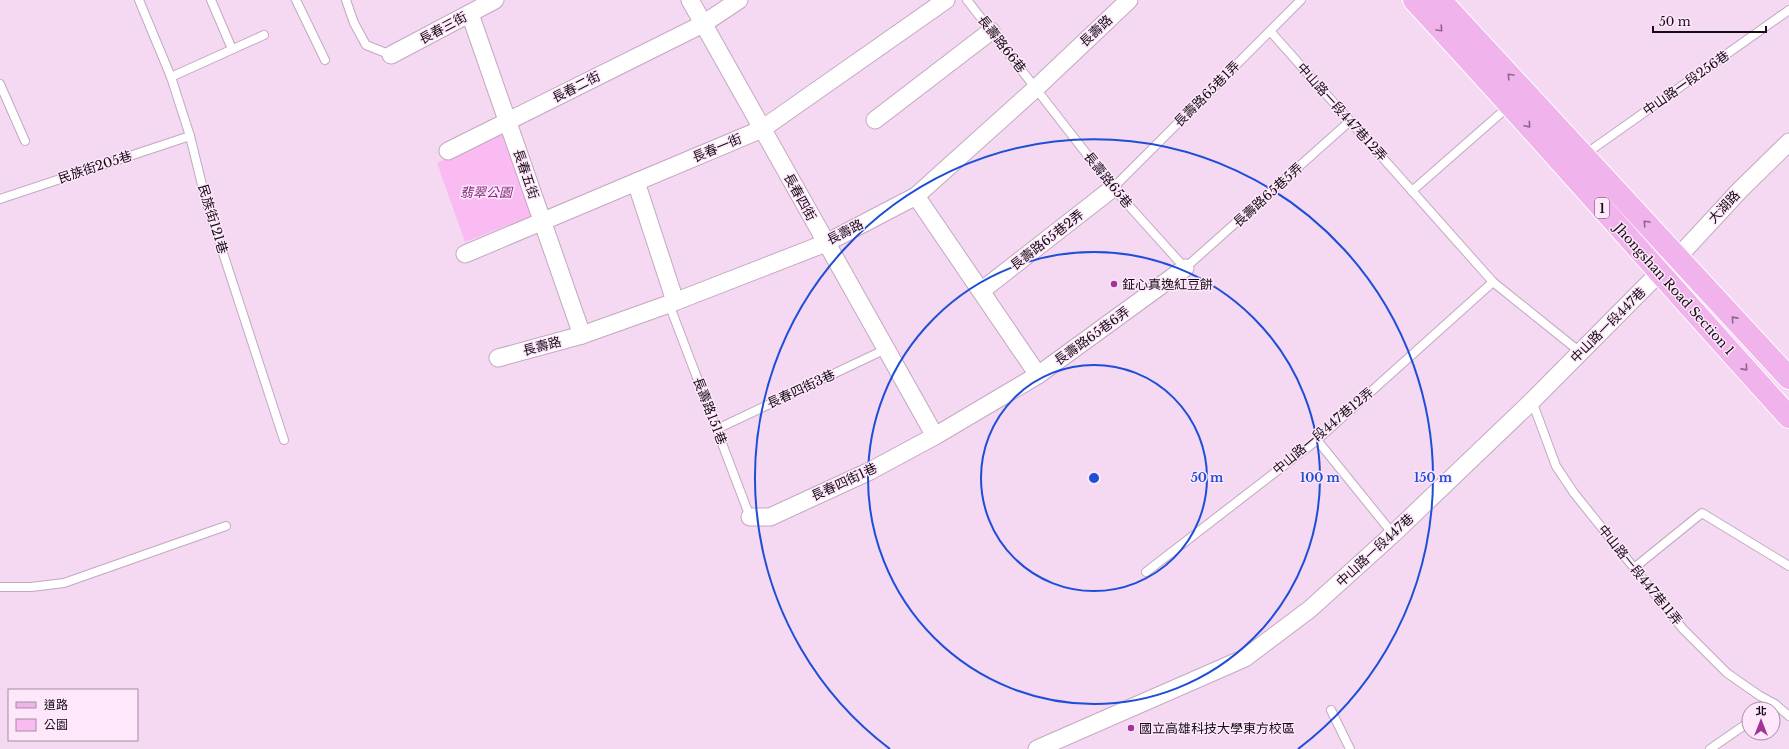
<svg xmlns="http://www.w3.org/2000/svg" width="1789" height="749" viewBox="0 0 1789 749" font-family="'Libre Baskerville','Noto Sans TC',serif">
  <rect width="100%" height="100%" fill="#f5d8f1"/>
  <!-- green -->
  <polygon fill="#fabbf2" points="502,130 534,215 465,242 437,163"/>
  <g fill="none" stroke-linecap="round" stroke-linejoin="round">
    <!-- service casing -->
    <g stroke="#c3a8c0" stroke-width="10">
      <g id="service">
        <polyline points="139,0 171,77 190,136 206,201 284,440"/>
        <polyline points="211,0 232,49"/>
        <polyline points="296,0 325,60"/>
        <polyline points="346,0 354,23 366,45 391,55"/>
        <polyline points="967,0 1113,188 1185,268 1350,121"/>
        <polyline points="171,77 264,35"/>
        <polyline points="0,84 25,141"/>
        <polyline points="1584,155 1789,10"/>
        <polyline points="1113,188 1301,0"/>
        <polyline points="1412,191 1509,106"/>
        <polyline points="0,199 190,136"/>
        <polyline points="1493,282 1580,352"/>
        <polyline points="669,304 750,517"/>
        <polyline points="1532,401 1556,466 1574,493 1683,629 1727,673 1760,696 1775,704 1789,716"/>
        <polyline points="717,429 886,349"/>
        <polyline points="1317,440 1393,534"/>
        <polyline points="1634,568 1702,513 1789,566"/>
        <polyline points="1146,572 1317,440 1493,282 1270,31"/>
        <polyline points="0,587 31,587 64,583 226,526"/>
        <polyline points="1331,710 1350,749"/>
        <polyline points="1710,749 1749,722"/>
      </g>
    </g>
    <!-- minor casing -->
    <g stroke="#c3a8c0" stroke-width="19">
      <g id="minor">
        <polyline points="690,0 935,436"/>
        <polyline points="470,14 582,335"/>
        <polyline points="391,55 495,0"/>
        <polyline points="875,120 991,31"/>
        <polyline points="448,151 703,24 739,0"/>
        <polyline points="636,182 675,301"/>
        <polyline points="916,196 1038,375"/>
        <polyline points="465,254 762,129 946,0"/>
        <polyline points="981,291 1113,188"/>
        <polyline points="498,358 582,335 669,304 826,243 916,196 1036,88 1129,0"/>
        <polyline points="750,517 770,517 870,471 935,436 1038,375 1185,268"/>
        <polyline points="1037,749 1245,658 1310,609 1393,534 1532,401 1659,273 1678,257 1740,190 1789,142"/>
      </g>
    </g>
    <!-- primary casing -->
    <g stroke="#fff" stroke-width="24">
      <g id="primary">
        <path d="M1414 0C1541 137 1663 278 1789 417"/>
        <polyline points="1440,0 1789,378"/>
      </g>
    </g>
    <!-- service -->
    <use href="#service" stroke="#fff" stroke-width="8"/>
    <!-- minor -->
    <use href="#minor" stroke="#fff" stroke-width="17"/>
    <!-- primary -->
    <use href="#primary" stroke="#f0b3eb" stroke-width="22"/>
  </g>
  <!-- one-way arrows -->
  <defs><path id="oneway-chevron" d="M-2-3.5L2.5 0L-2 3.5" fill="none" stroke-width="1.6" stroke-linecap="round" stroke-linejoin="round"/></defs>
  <g stroke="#8d688a">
    <use href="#oneway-chevron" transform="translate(1440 29) rotate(47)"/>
    <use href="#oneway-chevron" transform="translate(1510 76) rotate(-133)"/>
    <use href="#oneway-chevron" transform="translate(1528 125) rotate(49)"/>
    <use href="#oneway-chevron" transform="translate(1646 223) rotate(-133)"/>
    <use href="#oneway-chevron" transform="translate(1734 319) rotate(-132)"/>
    <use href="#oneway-chevron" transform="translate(1745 368) rotate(48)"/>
  </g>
  <!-- distance rings -->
  <g fill="none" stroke="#1d4ed8" stroke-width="2">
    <circle cx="1094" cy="478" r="113"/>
    <circle cx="1094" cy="478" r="226"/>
    <path d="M890 749A339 339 0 1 1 1298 749"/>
  </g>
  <!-- markers -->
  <g fill="#9e3597" stroke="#fee7fb" stroke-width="1.5">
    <circle cx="1114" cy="284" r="4"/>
    <circle cx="1131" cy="728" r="4"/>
  </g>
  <g text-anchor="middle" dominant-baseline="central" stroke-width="3" stroke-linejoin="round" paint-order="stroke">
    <!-- shield labels -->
    <rect fill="#fee7fb" stroke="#5b4e59" stroke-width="1" x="1595" y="198" width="14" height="20" rx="3"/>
    <g font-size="12" font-weight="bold" fill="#150c14">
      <text x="1602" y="208">1</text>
    </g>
    <!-- street labels -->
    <g font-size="13" fill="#150c14" stroke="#fee7fb">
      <text transform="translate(443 28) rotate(-28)">長春三街</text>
      <text transform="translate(1096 31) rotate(-43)">長壽路</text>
      <text transform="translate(1002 44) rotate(52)">長壽路66巷</text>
      <text transform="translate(1686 83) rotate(-35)">中山路一段256巷</text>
      <text transform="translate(576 87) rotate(-27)">長春二街</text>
      <text transform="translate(1207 94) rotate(-45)">長壽路65巷1弄</text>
      <text transform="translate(1342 112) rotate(48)">中山路一段447巷12弄</text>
      <text transform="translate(717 148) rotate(-23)">長春一街</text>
      <text transform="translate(95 167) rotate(-18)">民族街205巷</text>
      <text transform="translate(526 174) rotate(71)">長春五街</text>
      <text transform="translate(1108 180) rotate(51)">長壽路65巷</text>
      <text transform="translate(1268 195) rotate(-42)">長壽路65巷5弄</text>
      <text transform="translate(800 197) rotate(61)">長春四街</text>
      <text transform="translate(1724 207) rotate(-47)">大湖路</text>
      <text transform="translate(213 219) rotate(73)">民族街121巷</text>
      <text transform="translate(845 232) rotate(-27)">長壽路</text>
      <text transform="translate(1047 240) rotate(-38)">長壽路65巷2弄</text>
      <text transform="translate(1674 289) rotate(48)">Jhongshan Road Section 1</text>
      <text transform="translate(1608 325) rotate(-45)">中山路一段447巷</text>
      <text transform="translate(1092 336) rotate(-36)">長壽路65巷6弄</text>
      <text transform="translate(542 346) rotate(-15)">長壽路</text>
      <text transform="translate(801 389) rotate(-25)">長春四街3巷</text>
      <text transform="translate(710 411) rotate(69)">長壽路151巷</text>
      <text transform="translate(1323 431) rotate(-40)">中山路一段447巷12弄</text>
      <text transform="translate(844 482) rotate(-25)">長春四街1巷</text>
      <text transform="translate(1375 550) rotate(-43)">中山路一段447巷</text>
      <text transform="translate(1640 575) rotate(51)">中山路一段447巷11弄</text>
    </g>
    <!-- park labels -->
    <g font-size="13" font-style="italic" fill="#802d7b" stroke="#fee7fb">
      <text x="486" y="192">翡翠公園</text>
    </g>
    <!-- poi labels -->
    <g font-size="13" fill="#150c14" stroke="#fee7fb" text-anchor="start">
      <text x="1122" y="284">鉦心真逸紅豆餅</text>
      <text x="1139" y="728">國立高雄科技大學東方校區</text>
    </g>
  </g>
  <circle cx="1094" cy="478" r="6" fill="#1d4ed8" stroke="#fee7fb" stroke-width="2"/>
  <g font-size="12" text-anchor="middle" font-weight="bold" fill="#1d4ed8" stroke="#fee7fb" stroke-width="3" stroke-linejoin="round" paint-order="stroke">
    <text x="1207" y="482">50 m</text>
    <text x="1320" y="482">100 m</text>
    <text x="1433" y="482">150 m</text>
  </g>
  <!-- legend -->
  <rect x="8" y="689" width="130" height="52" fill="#fee7fb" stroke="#a18f9f"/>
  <rect x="16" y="702" width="20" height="6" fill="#f0b3eb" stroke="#a18f9f"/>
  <text x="44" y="709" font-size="12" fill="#150c14">道路</text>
  <rect x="16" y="719" width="20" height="12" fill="#fabbf2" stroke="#a18f9f"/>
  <text x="44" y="729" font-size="12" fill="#150c14">公園</text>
  <!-- north arrow -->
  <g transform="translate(1761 721)"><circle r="19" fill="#fee7fb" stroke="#a18f9f"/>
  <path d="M0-3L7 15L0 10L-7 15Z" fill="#9e3597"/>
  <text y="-6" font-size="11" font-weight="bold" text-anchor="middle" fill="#150c14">北</text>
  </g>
  <!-- scale -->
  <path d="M1653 26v6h113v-6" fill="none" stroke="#150c14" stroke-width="2"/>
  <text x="1659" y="26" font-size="12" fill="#150c14" stroke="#fee7fb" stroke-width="3" paint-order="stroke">50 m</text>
</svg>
